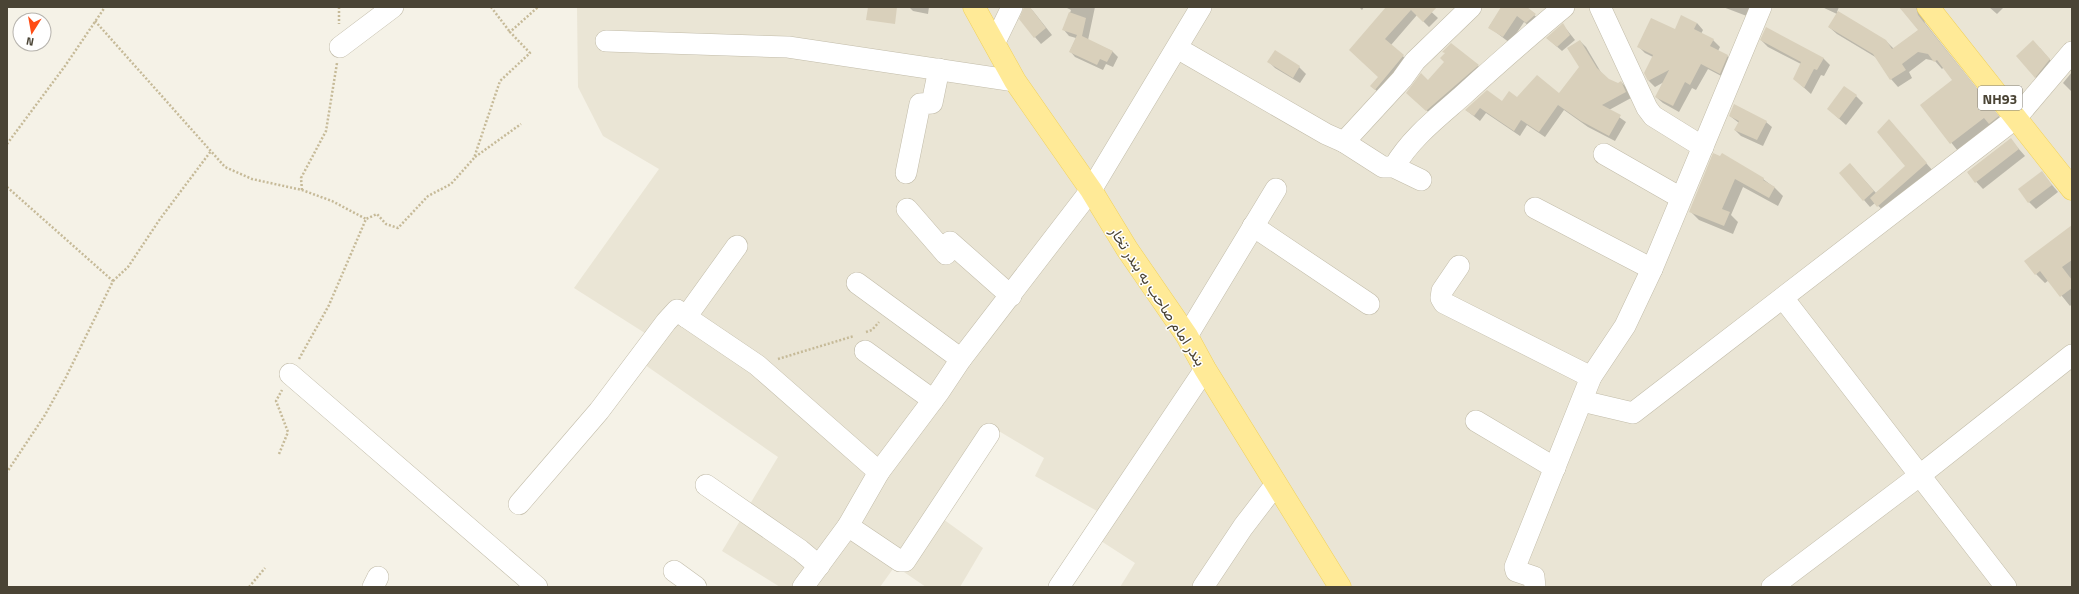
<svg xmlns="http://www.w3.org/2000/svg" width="2079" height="594" viewBox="0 0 2079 594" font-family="'Titillium Web',Vazirmatn,sans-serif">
  <rect width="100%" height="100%" fill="#f5f2e7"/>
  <!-- residential -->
  <polygon fill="#eae5d5" points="577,7 2072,7 2072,587 1120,587 1135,563 1084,530 1097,511 1035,476 1044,458 987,424 932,511 983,548 960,587 926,587 895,566 880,587 780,587 722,551 778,457 635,358 648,335 574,288 659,169 603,136 578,87"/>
  <!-- shadow -->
  <g fill="#0003">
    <polygon points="909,7 929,7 928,14 913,11"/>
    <polygon points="1024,7 1029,7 1033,11 1052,35 1041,44 1035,37"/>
    <polygon points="1065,7 1095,7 1088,40 1112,51 1118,57 1113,67 1106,64 1103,70 1075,57 1070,51 1076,38 1069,36 1064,30 1071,10"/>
    <polygon points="1359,7 1364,7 1362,10"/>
    <polygon points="1387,7 1426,7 1438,18 1429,27 1417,15 1391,45 1409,62 1377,91 1371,86 1379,77"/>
    <polygon points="1502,7 1525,7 1542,22 1533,29 1524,22 1510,43 1489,27"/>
    <polygon points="1723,7 1757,7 1752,18"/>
    <polygon points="1822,7 1839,7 1837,12 1886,41 1894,49 1919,30 1900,7 1917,7 1923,15 1925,23 2005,124 1958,151 1921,105 1954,80 1944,67 1942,69 1935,61 1926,59 1909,72 1912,78 1898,87 1891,79 1877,58 1837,34 1829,27 1837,14"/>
    <polygon points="1989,7 2004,7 1997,14"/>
    <polygon points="1697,23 1703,30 1701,34 1713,40 1720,47 1718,51 1727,56 1734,62 1727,79 1708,69 1696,90 1692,88 1679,112 1663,103 1656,97 1664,82 1655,87 1649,81 1653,57 1645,53 1639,47"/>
    <polygon points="1563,25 1575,40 1562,51 1547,38"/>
    <polygon points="1761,40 1823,58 1830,65 1824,76 1821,75 1811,94 1801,85 1801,64 1768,47"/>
    <polygon points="1580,41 1586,47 1602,74 1608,80 1618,84 1621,82 1627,88 1631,98 1609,110 1626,122 1615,141 1588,127 1564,110 1545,137 1527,125 1520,136 1486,113 1480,121 1466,110 1517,98 1560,95 1580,67"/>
    <polygon points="2040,48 2056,67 2042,83 2035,77"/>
    <polygon points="1269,62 1299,67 1306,74 1300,83 1275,68"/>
    <polygon points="1478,66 1484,72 1434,117 1414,99 1428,81"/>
    <polygon points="2072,72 2072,92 2063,83"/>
    <polygon points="1856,96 1863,103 1846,125 1835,115"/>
    <polygon points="1730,116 1766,122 1772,127 1763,146 1741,136 1735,130 1739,123"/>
    <polygon points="1889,120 1933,171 1885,212 1875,203 1870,207 1864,200 1850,164 1876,193 1906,167"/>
    <polygon points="2011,140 2025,156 1983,189 1968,173"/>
    <polygon points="1714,154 1763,179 1775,188 1783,196 1778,206 1743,187 1731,215 1738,222 1733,234 1699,220 1690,211"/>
    <polygon points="2042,173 2058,192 2036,209 2029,202"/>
    <polygon points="2072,226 2072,304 2070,306 2049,280 2045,283 2036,274"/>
  </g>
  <!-- building -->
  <g fill="#d9d0bb">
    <polygon points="868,7 897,7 895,24 866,20"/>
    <polygon points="1024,7 1030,7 1046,28 1034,38 1019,19"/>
    <polygon points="1386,7 1437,7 1423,22 1411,10 1385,39 1404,55 1375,90 1370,86 1378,77 1349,50"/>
    <polygon points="1501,7 1527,7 1536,14 1526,23 1517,16 1503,37 1488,28"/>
    <polygon points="1899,7 1916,7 1918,15 1999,116 1989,124 1984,118 1950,144 1920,105 1952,80 1937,60 1934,62 1928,54 1918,52 1902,64 1906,70 1890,80 1873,54 1828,27 1838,11 1886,40 1892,49 1918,30"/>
    <polygon points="1069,12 1086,18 1082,36 1113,51 1107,62 1100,59 1097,65 1069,52 1077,35 1062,30"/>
    <polygon points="1681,15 1697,23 1694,29 1714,39 1710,46 1728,55 1720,74 1701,64 1690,85 1685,82 1673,106 1655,97 1669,70 1648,81 1644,73 1653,55 1637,47 1651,18 1675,29"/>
    <polygon points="1563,23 1570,35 1557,47 1546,38"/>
    <polygon points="1766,27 1824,58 1817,70 1814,69 1804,88 1793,79 1801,62 1760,40"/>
    <polygon points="1580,40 1597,68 1609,79 1618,83 1621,81 1626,92 1602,105 1621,115 1609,136 1581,121 1558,105 1539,132 1521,120 1514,131 1480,108 1474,116 1465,110 1487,90 1502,101 1509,91 1517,97 1537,75 1559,93 1579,67 1567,48"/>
    <polygon points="2033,40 2050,59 2035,78 2016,56"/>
    <polygon points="1451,43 1479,65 1426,111 1406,93 1421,73 1428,80 1444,62 1440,58 1445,53 1442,52"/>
    <polygon points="1275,50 1300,66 1293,78 1267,62"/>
    <polygon points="1844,86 1857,95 1839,119 1827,109"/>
    <polygon points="1734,104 1767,121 1757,140 1734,130 1739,121 1729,116"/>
    <polygon points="1889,119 1927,163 1877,207 1870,198 1905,166 1877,132"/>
    <polygon points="2011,138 2019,149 1975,183 1967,172"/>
    <polygon points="1713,153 1720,156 1722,153 1764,178 1763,180 1775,187 1769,198 1735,179 1722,209 1730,212 1724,226 1689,212"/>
    <polygon points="1850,163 1874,191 1863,201 1839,173"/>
    <polygon points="2042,171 2052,185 2028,203 2018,189"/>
    <polygon points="2072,225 2072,260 2062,267 2072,280 2072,288 2060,297 2040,271 2035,275 2024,261"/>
  </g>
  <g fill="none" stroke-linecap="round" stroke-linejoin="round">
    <!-- minor casing -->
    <g stroke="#c2bca9" stroke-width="22">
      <g id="minor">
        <polyline points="1600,7 1647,108 1653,116 1703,147"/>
        <polyline points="606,41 788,47 1015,81"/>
        <polyline points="995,42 1012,7"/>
        <polyline points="340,47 393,7"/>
        <polyline points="1177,48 1326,134 1344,142 1383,167 1394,167 1421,180"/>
        <polyline points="1344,142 1402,79 1415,61 1471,7"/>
        <polyline points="1604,154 1681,198"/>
        <path d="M1394 167C1410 139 1437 118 1461 97 1495 66 1529 36 1564 7"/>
        <polyline points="906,173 920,104 932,103 939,69"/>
        <polyline points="1535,208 1652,269"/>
        <polyline points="907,209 946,254 950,242 1011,296"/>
        <polyline points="1253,226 1369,304"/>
        <polyline points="737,246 686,317 757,365 879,472"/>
        <polyline points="1459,266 1442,291 1441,298 1444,303 1591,377"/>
        <polyline points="857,283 961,359"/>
        <polyline points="1783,298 2006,587"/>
        <polyline points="1187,336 1276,189"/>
        <polyline points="865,351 933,400"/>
        <polyline points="290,374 537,587"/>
        <polyline points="1582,401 1633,413 2016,118 2072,52"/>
        <polyline points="1476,421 1555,468"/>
        <polyline points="706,485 800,550 819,566"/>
        <polyline points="519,504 599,411 666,322 677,310 686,317"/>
        <polyline points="848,526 900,561 905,561 989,434"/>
        <polyline points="674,571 696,587"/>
        <polyline points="373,587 378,577"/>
        <polyline points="803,587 848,526 879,472 939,392 961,359 1091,190 1201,7"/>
        <polyline points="1059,587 1205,369"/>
        <polyline points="1203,587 1243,527 1276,484"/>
        <polyline points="1535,587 1534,577 1516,571 1515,567 1591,377 1625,326 1652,269 1761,7"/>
        <polyline points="1772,587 1919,476 2072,355"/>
      </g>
    </g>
    <!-- major casing -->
    <g stroke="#f1d15a" stroke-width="23">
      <g id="major">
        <polyline points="974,7 1015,81 1091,190 1127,249 1187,336 1205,369 1340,587"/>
        <polyline points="1928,7 2072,189"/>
      </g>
    </g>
    <!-- path -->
    <g stroke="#c6ba98" stroke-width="2.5" stroke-dasharray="2 2" stroke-linecap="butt">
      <polyline points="339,7 339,24"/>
      <polyline points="491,7 510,32"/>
      <polyline points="95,21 225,167 252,179 302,190 332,201 366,219"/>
      <polyline points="7,144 65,66 105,7"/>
      <polyline points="475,157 521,124"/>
      <polyline points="7,187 113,281 66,377 45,415 7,472"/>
      <polyline points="302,190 301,178 326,131 337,63"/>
      <polyline points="113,281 128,267 160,219 211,151"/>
      <polyline points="866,332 872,330 879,322"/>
      <polyline points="299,359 329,305 366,219 377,214 386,224 398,228 428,196 451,184 474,158 500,81 530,53 510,32 538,7"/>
      <polyline points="778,359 854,336"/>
      <polyline points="279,454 288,432 276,401 282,390"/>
      <polyline points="249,587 265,568"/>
    </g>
    <!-- minor -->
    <use href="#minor" stroke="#fff" stroke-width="21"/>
    <!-- major -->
    <use href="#major" stroke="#ffea97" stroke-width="22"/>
  </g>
  <g text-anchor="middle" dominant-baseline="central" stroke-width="3" stroke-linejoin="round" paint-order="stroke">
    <!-- shield labels -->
    <rect fill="#fff" stroke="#807c72" stroke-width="1" x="1978" y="86" width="44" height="24" rx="3"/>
    <g font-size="14" font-weight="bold" fill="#4a4435">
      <text x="2000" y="98">NH93</text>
    </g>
    <!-- street labels -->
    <g font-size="15" fill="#4a4435" stroke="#fff">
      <text transform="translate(1158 296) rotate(57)">بندر امام صاحب به بندر تخار</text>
    </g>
  </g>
  <!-- border -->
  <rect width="2079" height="594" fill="none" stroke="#4a4435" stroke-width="16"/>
  <!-- north arrow -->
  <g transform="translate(32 32) rotate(191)"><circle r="19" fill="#ffffff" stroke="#b7b4ae"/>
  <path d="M0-3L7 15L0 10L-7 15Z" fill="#ff4c15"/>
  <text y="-6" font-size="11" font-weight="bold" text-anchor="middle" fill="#4a4435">N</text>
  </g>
</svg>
